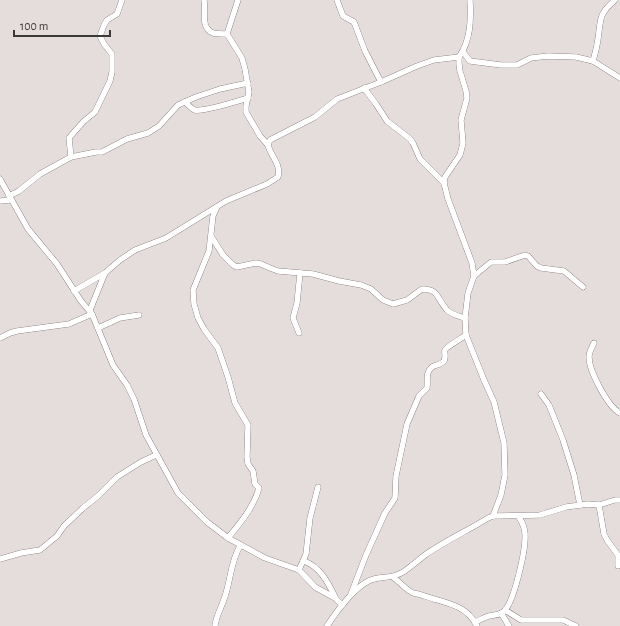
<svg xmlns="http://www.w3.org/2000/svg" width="620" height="626" viewBox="0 0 620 626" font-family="'Alegreya Sans',sans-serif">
  <rect width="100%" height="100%" fill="#e5dcdc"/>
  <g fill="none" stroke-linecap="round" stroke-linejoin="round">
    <!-- minor casing -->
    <g stroke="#635b5b" stroke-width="6">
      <g id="minor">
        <path d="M204 0C206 10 200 28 213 33 217 34 223 34 227 34"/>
        <polyline points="238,0 227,34 242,58 245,69 249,92 246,106 246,112 260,136 268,145"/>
        <polyline points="337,0 343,16 354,22 365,51 381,82"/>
        <polyline points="463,52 470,61 501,65 517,65 531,58 548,56 576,57 593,61 620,78"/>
        <polyline points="459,57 459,64 460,71 466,91 467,98 461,120 463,143 460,155 445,177 444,183 448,199 472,263 474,276 468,293 465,318 466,335 484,380 494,402 504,443 505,475 501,495 493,516"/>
        <path d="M593 61C595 54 597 46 598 39 601 19 598 15 615 0"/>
        <polyline points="364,88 376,104 387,121 410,139 413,143 420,159 444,183"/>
        <path d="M185 102C188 104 191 109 195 110 203 112 238 101 248 98"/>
        <polyline points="71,157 69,138 83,122 95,112 110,81 112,72 112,54 104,44 100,36 104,25 107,20 117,14 122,0"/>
        <polyline points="0,179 28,229 57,264 81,301 92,314 113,365 127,385 134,399 146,435 178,493 207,522 228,538 265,558 299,570 315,587 335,598 342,605"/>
        <polyline points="9,196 19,191 40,174 71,157 96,152 102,152 127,139 148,133 159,126 178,105 196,97 220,89 248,83"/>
        <polyline points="0,201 11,200"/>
        <path d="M217 207 213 216 209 251 193 290 194 304 198 318 204 329 218 348 228 377 235 403 248 425 247 457 248 464 253 471 255 484 259 488C254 507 240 523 228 538"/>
        <path d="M211 236 223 255 233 265 237 267 256 263 261 264 270 268 278 271 313 274 339 281 361 285 371 289 383 300 393 304 407 300 422 289C439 289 437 299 447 310 452 315 459 316 465 318"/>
        <polyline points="474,276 491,262 505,262 525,255 528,256 537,266 541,268 564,271 583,287"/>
        <path d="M74 291 105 273 120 260 135 250 166 238 226 201 267 184 278 177C281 163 271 157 268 145L270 140 315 117 337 99 381 82 417 66 434 60 459 57C471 40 471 19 470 0"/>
        <polyline points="90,310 105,273"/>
        <polyline points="98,328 120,318 139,315"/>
        <polyline points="299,333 293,318 297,303 300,273"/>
        <polyline points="0,338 10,333 17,331 69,324 92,314"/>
        <path d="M594 343C592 347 589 352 589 357 589 371 608 407 620 413"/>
        <polyline points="541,394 549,405 563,440 574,475 580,505"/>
        <polyline points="599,505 604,534 607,540 618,555 618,566"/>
        <polyline points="0,559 21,553 40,550 57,536 64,526 83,508 98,496 117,477 141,462 156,455"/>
        <path d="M304 561C320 567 328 582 335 597"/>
        <polyline points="299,570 306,554 310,518 318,487"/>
        <path d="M393 577 408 590 413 593C420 594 427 597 434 599 452 604 468 608 477 626"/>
        <path d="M351 594 366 555 385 513 395 498 396 476 407 424 419 396 427 388C428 381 425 373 432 367 435 365 440 365 443 362 447 358 444 354 445 350 446 347 462 338 466 335"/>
        <polyline points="505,610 521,620 563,620 576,626"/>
        <polyline points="501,613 509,626"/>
        <path d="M475 622C480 620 485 617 489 616 493 615 498 615 502 613 514 606 526 548 525 534 525 528 522 522 519 517"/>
        <path d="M215 626C216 615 223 605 226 593 231 577 231 561 240 546"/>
        <path d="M327 626C336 612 357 583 374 579 385 576 392 579 403 572 411 567 417 561 425 555 445 541 467 531 488 518L493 516 540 515 566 507 588 504 599 505 615 500H620"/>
      </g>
    </g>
    <!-- minor -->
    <use href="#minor" stroke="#fff" stroke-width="5.5"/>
  </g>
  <!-- scale -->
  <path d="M14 30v6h96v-6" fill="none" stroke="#3c3939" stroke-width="2"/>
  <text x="20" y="30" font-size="12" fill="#3c3939" stroke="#e5dcdc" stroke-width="3" paint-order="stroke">100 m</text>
</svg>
